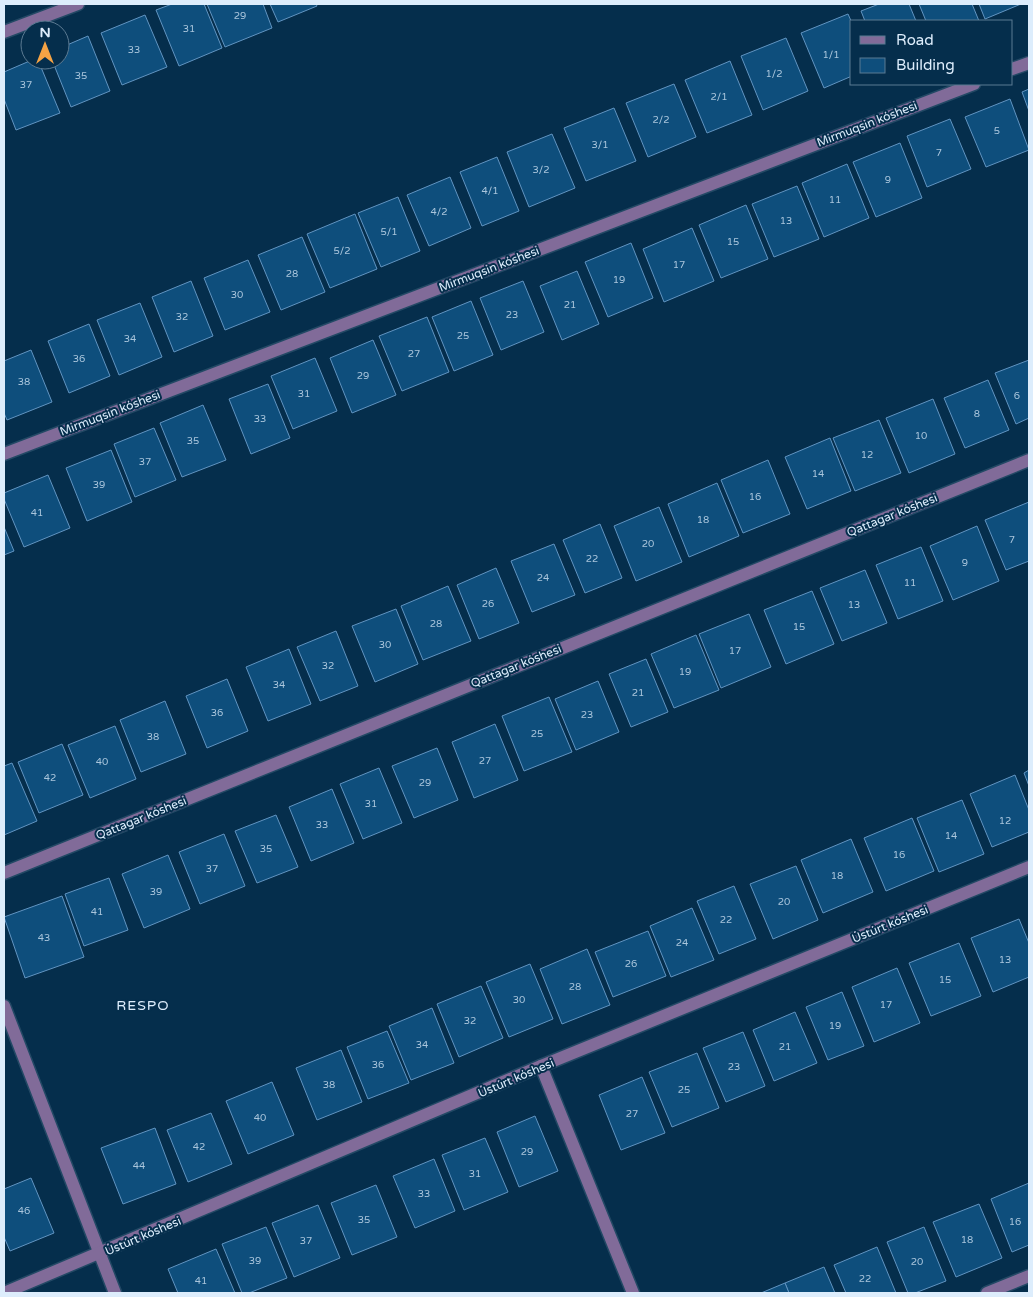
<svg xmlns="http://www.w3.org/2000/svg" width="1033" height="1297" viewBox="0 0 1033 1297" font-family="'Varela Round',sans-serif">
  <rect width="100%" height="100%" fill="#052e4c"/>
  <!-- building -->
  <g fill="#0e4e7c" stroke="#6194c1">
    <polygon points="172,4 204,4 222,48 179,66 156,10"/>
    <polygon points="207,4 263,4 272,28 225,47"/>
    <polygon points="270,4 316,4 317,6 278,22"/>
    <polygon points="879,4 909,4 916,21 865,21 861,11"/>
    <polygon points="919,4 972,4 979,21 926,21"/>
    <polygon points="979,4 1021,4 985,19"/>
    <polygon points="848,14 852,23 852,76 824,88 801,33"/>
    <polygon points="145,15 167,67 122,85 101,33"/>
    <polygon points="88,36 110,91 71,107 52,60 60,60 60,48"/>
    <polygon points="786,38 808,91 763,110 741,56"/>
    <polygon points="32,60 38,60 60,113 16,130 4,99 4,72"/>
    <polygon points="730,61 752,115 707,133 685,80"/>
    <polygon points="674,84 696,137 648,157 626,103"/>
    <polygon points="1029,89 1029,111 1022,92"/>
    <polygon points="1010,99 1029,150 986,167 965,117"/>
    <polygon points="614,108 636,161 586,181 564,128"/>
    <polygon points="950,119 971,169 927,187 907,136"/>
    <polygon points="552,134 575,188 529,207 507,152"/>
    <polygon points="900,143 922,198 876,217 853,162"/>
    <polygon points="497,157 519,211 482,226 460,172"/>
    <polygon points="847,164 869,218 824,237 802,183"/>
    <polygon points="450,177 471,228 429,246 407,195"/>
    <polygon points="797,186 819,239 774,257 752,204"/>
    <polygon points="398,197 420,251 381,267 358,213"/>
    <polygon points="746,205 768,259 721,278 699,225"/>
    <polygon points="355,214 377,269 330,288 307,234"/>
    <polygon points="692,228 714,281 664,302 643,249"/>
    <polygon points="302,237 325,292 281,310 258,255"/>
    <polygon points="631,243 653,298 608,317 585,262"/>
    <polygon points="248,260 270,312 225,330 204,278"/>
    <polygon points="577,271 599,324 562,340 540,286"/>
    <polygon points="191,281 213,336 174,352 152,297"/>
    <polygon points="523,281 544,332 501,350 480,298"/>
    <polygon points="471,301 493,355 454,371 432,317"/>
    <polygon points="140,303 162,357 119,375 97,320"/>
    <polygon points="427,317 449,372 402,391 379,336"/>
    <polygon points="89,324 110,376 69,393 48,341"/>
    <polygon points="373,340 396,395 352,413 330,358"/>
    <polygon points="31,350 52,402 7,420 4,413 4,361"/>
    <polygon points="315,358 337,411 293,429 271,376"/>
    <polygon points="1029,360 1029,418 1016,424 995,373"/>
    <polygon points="988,380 1009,430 965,448 944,398"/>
    <polygon points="268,384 290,438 251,454 229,399"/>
    <polygon points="933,399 955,454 909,473 886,418"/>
    <polygon points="203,405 226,460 182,477 160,423"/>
    <polygon points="879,420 901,473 855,491 833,438"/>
    <polygon points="154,428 176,480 135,497 114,444"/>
    <polygon points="830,438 851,491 807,509 785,457"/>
    <polygon points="111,450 132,502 87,521 66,468"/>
    <polygon points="768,460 790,514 743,533 721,480"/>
    <polygon points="48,475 70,528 24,547 4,499 4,493"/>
    <polygon points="717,483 739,536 689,557 668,504"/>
    <polygon points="1029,502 1029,561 1006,570 985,520"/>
    <polygon points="659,507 682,562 636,581 614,526"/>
    <polygon points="600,524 622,578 585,593 563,540"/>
    <polygon points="977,526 999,581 953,600 930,546"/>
    <polygon points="4,527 14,551 4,555"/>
    <polygon points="554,544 575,595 532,612 511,561"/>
    <polygon points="921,547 943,601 898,619 876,565"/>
    <polygon points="496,568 519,623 479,639 457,585"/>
    <polygon points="865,570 887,623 842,641 820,588"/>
    <polygon points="448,586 471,641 423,660 401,606"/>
    <polygon points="812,591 834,644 786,664 764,610"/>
    <polygon points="396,609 418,664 375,682 352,626"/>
    <polygon points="749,614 771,667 721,688 699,634"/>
    <polygon points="336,631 358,686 320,701 297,647"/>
    <polygon points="696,635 719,690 674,708 651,654"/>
    <polygon points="289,649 311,704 268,721 246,667"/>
    <polygon points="646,659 668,712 631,727 609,674"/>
    <polygon points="227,679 248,731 207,748 186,696"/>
    <polygon points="598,681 619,732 576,750 555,699"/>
    <polygon points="549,697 572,752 524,771 502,716"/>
    <polygon points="165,701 186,754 141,772 120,720"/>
    <polygon points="495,724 518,780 474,798 452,742"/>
    <polygon points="115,726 136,779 90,798 68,745"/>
    <polygon points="62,744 83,795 39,813 18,762"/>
    <polygon points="437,748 458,800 414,818 392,766"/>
    <polygon points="12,763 37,821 4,835 4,766"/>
    <polygon points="379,768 402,823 363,839 340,784"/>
    <polygon points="1029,770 1029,786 1024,773"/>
    <polygon points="1015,775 1029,810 1029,832 992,847 970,794"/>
    <polygon points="332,789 354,843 311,861 289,807"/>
    <polygon points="962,800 984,854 939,872 917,818"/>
    <polygon points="276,815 298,867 257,883 235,831"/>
    <polygon points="912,818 934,871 886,891 864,838"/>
    <polygon points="224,834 245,886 200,904 179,852"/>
    <polygon points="851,839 873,892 823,913 801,860"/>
    <polygon points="168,855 190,909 144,928 122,874"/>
    <polygon points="796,866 818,920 773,939 750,884"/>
    <polygon points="109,878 128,930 84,946 65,894"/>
    <polygon points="734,886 756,939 719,954 697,901"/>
    <polygon points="62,896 84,957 25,978 4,917"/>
    <polygon points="692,908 714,960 671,977 650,926"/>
    <polygon points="1019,919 1029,943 1029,977 993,992 971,938"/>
    <polygon points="648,931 666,976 613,997 595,952"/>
    <polygon points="959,943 981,996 931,1016 909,963"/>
    <polygon points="587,949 610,1005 562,1024 540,969"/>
    <polygon points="530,964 553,1019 509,1037 486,982"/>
    <polygon points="897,968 920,1023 874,1042 852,987"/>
    <polygon points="481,986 503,1038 459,1057 437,1004"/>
    <polygon points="842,992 864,1046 828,1060 806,1007"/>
    <polygon points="432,1008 454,1063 411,1080 389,1026"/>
    <polygon points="795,1012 817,1063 774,1081 753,1030"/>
    <polygon points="387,1031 409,1083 368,1099 347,1047"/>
    <polygon points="743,1032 765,1086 726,1102 703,1048"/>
    <polygon points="341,1050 362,1102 317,1120 296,1068"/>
    <polygon points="697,1053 719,1108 672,1127 649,1072"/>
    <polygon points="642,1077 665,1133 621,1150 599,1095"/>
    <polygon points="272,1082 294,1135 248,1154 226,1101"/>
    <polygon points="211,1113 232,1164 188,1182 167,1130"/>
    <polygon points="535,1116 558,1171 519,1187 497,1132"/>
    <polygon points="155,1128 176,1184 123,1204 101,1148"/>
    <polygon points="485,1138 508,1192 464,1210 442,1155"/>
    <polygon points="434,1159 455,1211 415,1228 393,1176"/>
    <polygon points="31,1178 54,1233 10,1251 4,1237 4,1189"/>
    <polygon points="1029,1183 1029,1245 1012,1252 991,1199"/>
    <polygon points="376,1185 397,1237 352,1255 331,1203"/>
    <polygon points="979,1204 1002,1258 956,1277 933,1222"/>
    <polygon points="318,1205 340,1258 294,1277 272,1223"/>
    <polygon points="266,1227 287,1278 249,1293 242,1293 222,1244"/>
    <polygon points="924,1227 946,1281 915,1293 908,1293 887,1242"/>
    <polygon points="877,1247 896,1293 846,1293 834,1265"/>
    <polygon points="216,1249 235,1293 178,1293 168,1269"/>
    <polygon points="824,1267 835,1293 789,1293 785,1283"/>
    <polygon points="785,1283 789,1293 761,1293"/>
  </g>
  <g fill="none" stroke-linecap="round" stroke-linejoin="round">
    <!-- minor casing -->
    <g stroke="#234965" stroke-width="15">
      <g id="minor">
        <polyline points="4,32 78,4"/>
        <polyline points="1012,69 1029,63"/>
        <polyline points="4,454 974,84"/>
        <polyline points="4,873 1029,460"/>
        <polyline points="4,1006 115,1293"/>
        <polyline points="541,1066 633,1293"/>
        <polyline points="4,1293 541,1066 1029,867"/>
        <polyline points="987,1293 1029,1276"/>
      </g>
    </g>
    <!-- minor -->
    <use href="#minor" stroke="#816b99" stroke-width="12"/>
  </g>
  <g text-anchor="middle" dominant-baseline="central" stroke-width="4" stroke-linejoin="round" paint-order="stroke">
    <!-- number labels -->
    <g font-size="10" fill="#a9c5dc">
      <text x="240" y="16">29</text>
      <text x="189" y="29">31</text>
      <text x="134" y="50">33</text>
      <text x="831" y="55">1/1</text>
      <text x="774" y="74">1/2</text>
      <text x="81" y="76">35</text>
      <text x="26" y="85">37</text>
      <text x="719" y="97">2/1</text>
      <text x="661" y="120">2/2</text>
      <text x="997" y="131">5</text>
      <text x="600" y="145">3/1</text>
      <text x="939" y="153">7</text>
      <text x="541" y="170">3/2</text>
      <text x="888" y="180">9</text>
      <text x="490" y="191">4/1</text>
      <text x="835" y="200">11</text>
      <text x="439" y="212">4/2</text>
      <text x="786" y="221">13</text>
      <text x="389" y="232">5/1</text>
      <text x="733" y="242">15</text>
      <text x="342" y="251">5/2</text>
      <text x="679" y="265">17</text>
      <text x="292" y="274">28</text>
      <text x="619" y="280">19</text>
      <text x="237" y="295">30</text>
      <text x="570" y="305">21</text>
      <text x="512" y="315">23</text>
      <text x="182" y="317">32</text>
      <text x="463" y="336">25</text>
      <text x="130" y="339">34</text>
      <text x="414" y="354">27</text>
      <text x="79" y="359">36</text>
      <text x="363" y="376">29</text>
      <text x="24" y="382">38</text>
      <text x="304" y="394">31</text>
      <text x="1017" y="396">6</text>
      <text x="977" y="414">8</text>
      <text x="260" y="419">33</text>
      <text x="921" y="436">10</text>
      <text x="193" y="441">35</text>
      <text x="867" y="455">12</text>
      <text x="145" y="462">37</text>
      <text x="818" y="474">14</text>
      <text x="99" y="485">39</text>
      <text x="755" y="497">16</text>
      <text x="37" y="513">41</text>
      <text x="703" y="520">18</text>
      <text x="1012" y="540">7</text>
      <text x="648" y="544">20</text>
      <text x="592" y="559">22</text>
      <text x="965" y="563">9</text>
      <text x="543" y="578">24</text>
      <text x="910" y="583">11</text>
      <text x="488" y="604">26</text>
      <text x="854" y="605">13</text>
      <text x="436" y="624">28</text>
      <text x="799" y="627">15</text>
      <text x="385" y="645">30</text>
      <text x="735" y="651">17</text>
      <text x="328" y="666">32</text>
      <text x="685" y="672">19</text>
      <text x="279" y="685">34</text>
      <text x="638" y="693">21</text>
      <text x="217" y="713">36</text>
      <text x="587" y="715">23</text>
      <text x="537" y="734">25</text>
      <text x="153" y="737">38</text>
      <text x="485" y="761">27</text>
      <text x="102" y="762">40</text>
      <text x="50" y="778">42</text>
      <text x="425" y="783">29</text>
      <text x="371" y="804">31</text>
      <text x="1005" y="821">12</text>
      <text x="322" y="825">33</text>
      <text x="951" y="836">14</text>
      <text x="266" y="849">35</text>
      <text x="899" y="855">16</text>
      <text x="212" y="869">37</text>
      <text x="837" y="876">18</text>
      <text x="156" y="892">39</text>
      <text x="784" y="902">20</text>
      <text x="97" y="912">41</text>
      <text x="726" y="920">22</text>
      <text x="44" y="938">43</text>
      <text x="682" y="943">24</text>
      <text x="1005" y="960">13</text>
      <text x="631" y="964">26</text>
      <text x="945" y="980">15</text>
      <text x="575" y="987">28</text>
      <text x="519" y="1000">30</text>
      <text x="886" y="1005">17</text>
      <text x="470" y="1021">32</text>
      <text x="835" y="1026">19</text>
      <text x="422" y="1045">34</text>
      <text x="785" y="1047">21</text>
      <text x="378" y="1065">36</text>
      <text x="734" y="1067">23</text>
      <text x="329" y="1085">38</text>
      <text x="684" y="1090">25</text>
      <text x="632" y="1114">27</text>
      <text x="260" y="1118">40</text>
      <text x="199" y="1147">42</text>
      <text x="527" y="1152">29</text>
      <text x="139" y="1166">44</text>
      <text x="475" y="1174">31</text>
      <text x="424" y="1194">33</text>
      <text x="24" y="1211">46</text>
      <text x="364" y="1220">35</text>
      <text x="1015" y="1222">16</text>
      <text x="967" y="1240">18</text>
      <text x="306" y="1241">37</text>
      <text x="255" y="1261">39</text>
      <text x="917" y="1262">20</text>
      <text x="865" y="1279">22</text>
      <text x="201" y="1281">41</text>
    </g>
    <!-- street labels -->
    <g font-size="12" fill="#ddedfc" stroke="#052e4c">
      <text transform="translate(867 124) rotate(-21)">Mirmuqsin kóshesi</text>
      <text transform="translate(489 269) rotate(-21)">Mirmuqsin kóshesi</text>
      <text transform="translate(110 413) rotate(-21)">Mirmuqsin kóshesi</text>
      <text transform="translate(892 515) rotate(-22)">Qattagar kóshesi</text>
      <text transform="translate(516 666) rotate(-22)">Qattagar kóshesi</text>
      <text transform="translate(141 818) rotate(-22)">Qattagar kóshesi</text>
      <text transform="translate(890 924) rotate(-22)">Ústúrt kóshesi</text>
      <text transform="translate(516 1078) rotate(-23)">Ústúrt kóshesi</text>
      <text transform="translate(143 1236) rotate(-23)">Ústúrt kóshesi</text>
    </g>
    <!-- neighbourhood labels -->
    <g font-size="14" letter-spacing="1" fill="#ddedfc" stroke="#052e4c">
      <text x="143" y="1005">RESPO</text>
    </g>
  </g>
  <!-- border -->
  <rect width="1033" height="1297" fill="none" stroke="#ddedfc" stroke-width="10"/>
  <!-- legend -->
  <rect x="850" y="20" width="162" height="65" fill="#052e4c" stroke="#5b7a92"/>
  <rect x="860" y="36" width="25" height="8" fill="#816b99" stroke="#5b7a92"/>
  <text x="896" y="45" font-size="15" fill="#ddedfc">Road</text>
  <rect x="860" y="58" width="25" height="15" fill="#0e4e7c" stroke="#5b7a92"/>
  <text x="896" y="70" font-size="15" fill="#ddedfc">Building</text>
  <!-- north arrow -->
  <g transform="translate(45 45)"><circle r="24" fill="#052e4c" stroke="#5b7a92"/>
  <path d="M0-4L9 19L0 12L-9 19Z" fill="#f5a345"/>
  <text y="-8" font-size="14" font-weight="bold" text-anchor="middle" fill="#ddedfc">N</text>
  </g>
</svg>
